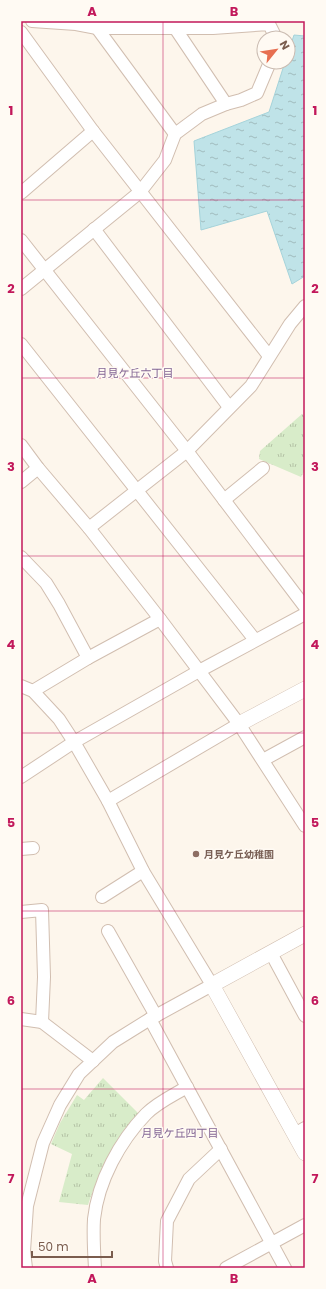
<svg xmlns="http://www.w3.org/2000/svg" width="326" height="1289" viewBox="0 0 326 1289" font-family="Poppins,'Noto Sans JP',sans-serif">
  <defs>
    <pattern id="park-tufts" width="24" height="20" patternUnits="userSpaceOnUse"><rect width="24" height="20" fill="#d8ecc9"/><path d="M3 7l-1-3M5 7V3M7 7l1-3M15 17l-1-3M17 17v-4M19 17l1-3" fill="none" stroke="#b4c2a5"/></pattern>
    <pattern id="water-ripples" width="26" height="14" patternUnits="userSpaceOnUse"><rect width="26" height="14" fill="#bfe3e8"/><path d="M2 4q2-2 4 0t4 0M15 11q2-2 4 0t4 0" fill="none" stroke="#a0bbbe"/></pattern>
  </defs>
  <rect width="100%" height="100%" fill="#fdf6ec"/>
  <!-- park -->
  <g fill="url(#park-tufts)">
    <polygon points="302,414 305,417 305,470 301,477 259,459 260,451"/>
    <path d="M103 1078 139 1114C113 1144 101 1167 88 1205L59 1202 72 1154 51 1144 60 1123 77 1095 84 1100Z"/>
  </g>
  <!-- water -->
  <polygon fill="url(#water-ripples)" stroke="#a5d3da" points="294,35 305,36 305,276 292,284 267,211 201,230 194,141 269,112 285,62 288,62 288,53"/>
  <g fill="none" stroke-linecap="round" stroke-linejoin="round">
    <!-- minor casing -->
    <g stroke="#d1beb0" stroke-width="14">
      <g id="minor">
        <polyline points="32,21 76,24 97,28 213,28 269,24 276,38"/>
        <polyline points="97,28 175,134"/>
        <polyline points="175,28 226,104"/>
        <polyline points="21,32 93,131 269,356"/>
        <polyline points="21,193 93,131"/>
        <polyline points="94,229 229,407"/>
        <polyline points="21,240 187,451 305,607"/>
        <polyline points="21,289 140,192 165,160 175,134 202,114 226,104 241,100 257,93 270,62"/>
        <polyline points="21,344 255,640"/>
        <polyline points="21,445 38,468 89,528 160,619 239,724 305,826"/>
        <polyline points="21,482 38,468"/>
        <polyline points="224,500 263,468"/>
        <polyline points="89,528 187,451 251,386 290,324 305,306"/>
        <polyline points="21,557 46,583 59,604 88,658"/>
        <polyline points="21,686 33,691 59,719 74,742 108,801 143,871 212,985 150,1019 113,1042 79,1074 60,1105 43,1143 27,1206 24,1251 26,1268"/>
        <polyline points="33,691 88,658 160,619"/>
        <polyline points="263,760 305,737"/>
        <polyline points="21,777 74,742 199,671 305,614"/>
        <polyline points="108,801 239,724"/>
        <polyline points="21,849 33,848"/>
        <polyline points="102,897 143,871"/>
        <polyline points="21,912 42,910 44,977 42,1022"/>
        <polyline points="108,931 156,1016"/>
        <polyline points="271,953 305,1016"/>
        <polyline points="21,1019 42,1022 93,1061"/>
        <polyline points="150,1019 285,1268"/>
        <polyline points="295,1134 305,1128"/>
        <path d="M95 1268C94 1252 93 1235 94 1219 98 1181 120 1141 146 1114 158 1102 174 1095 187 1087"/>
        <polyline points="167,1268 165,1261 167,1221 189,1179 221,1149"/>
        <polyline points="226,1268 305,1225"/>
      </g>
    </g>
    <!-- tertiary casing -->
    <g stroke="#d1beb0" stroke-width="16">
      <g id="tertiary">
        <polyline points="239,724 305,689"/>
        <polyline points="305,934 212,985 305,1153"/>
      </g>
    </g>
    <!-- minor -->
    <use href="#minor" stroke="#fff" stroke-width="12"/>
    <!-- tertiary -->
    <use href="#tertiary" stroke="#fff" stroke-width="15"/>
  </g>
  <!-- grid -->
  <path fill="none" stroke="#c2185b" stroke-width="1" stroke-opacity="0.55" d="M163 21V1268M21 200H305M21 378H305M21 556H305M21 733H305M21 911H305M21 1089H305"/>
  <!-- markers -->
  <circle fill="#8d6e63" stroke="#fffaf3" stroke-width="1.5" cx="196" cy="854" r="4"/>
  <g text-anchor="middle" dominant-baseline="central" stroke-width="3" stroke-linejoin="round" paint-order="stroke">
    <!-- education labels -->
    <g font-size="10" font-weight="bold" fill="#785e54" stroke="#fffaf3" text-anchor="start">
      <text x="204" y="854">月見ケ丘幼稚園</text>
    </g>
    <!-- neighbourhood labels -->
    <g font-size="11" fill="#846695" stroke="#fffaf3">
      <text x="135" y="373">月見ケ丘六丁目</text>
      <text x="180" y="1133">月見ケ丘四丁目</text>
    </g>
  </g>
  <!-- border -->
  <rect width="326" height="1289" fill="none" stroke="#fffaf3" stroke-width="44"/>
  <!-- north arrow -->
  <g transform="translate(276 50) rotate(60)"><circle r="19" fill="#fffaf3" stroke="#cabbb1"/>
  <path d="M0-3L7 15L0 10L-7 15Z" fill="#e76f51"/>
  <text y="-6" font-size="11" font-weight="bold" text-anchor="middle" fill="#7a5c4d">N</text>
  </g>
  <!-- scale -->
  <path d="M32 1251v6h80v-6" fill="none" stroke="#7a5c4d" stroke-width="2"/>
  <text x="38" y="1251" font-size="12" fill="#7a5c4d" stroke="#fffaf3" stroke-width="3" paint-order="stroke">50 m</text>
  <rect x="22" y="22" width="282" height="1245" fill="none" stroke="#c2185b" stroke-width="1.5"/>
  <g font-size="13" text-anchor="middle" font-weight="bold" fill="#c2185b">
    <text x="92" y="16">A</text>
    <text x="234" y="16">B</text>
    <text x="11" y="115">1</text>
    <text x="315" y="115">1</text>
    <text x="11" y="293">2</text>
    <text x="315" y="293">2</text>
    <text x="11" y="471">3</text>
    <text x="315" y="471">3</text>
    <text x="11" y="649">4</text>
    <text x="315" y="649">4</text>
    <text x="11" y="827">5</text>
    <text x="315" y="827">5</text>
    <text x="11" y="1005">6</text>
    <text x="315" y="1005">6</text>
    <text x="11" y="1183">7</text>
    <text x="315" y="1183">7</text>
    <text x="92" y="1283">A</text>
    <text x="234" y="1283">B</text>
  </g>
</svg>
